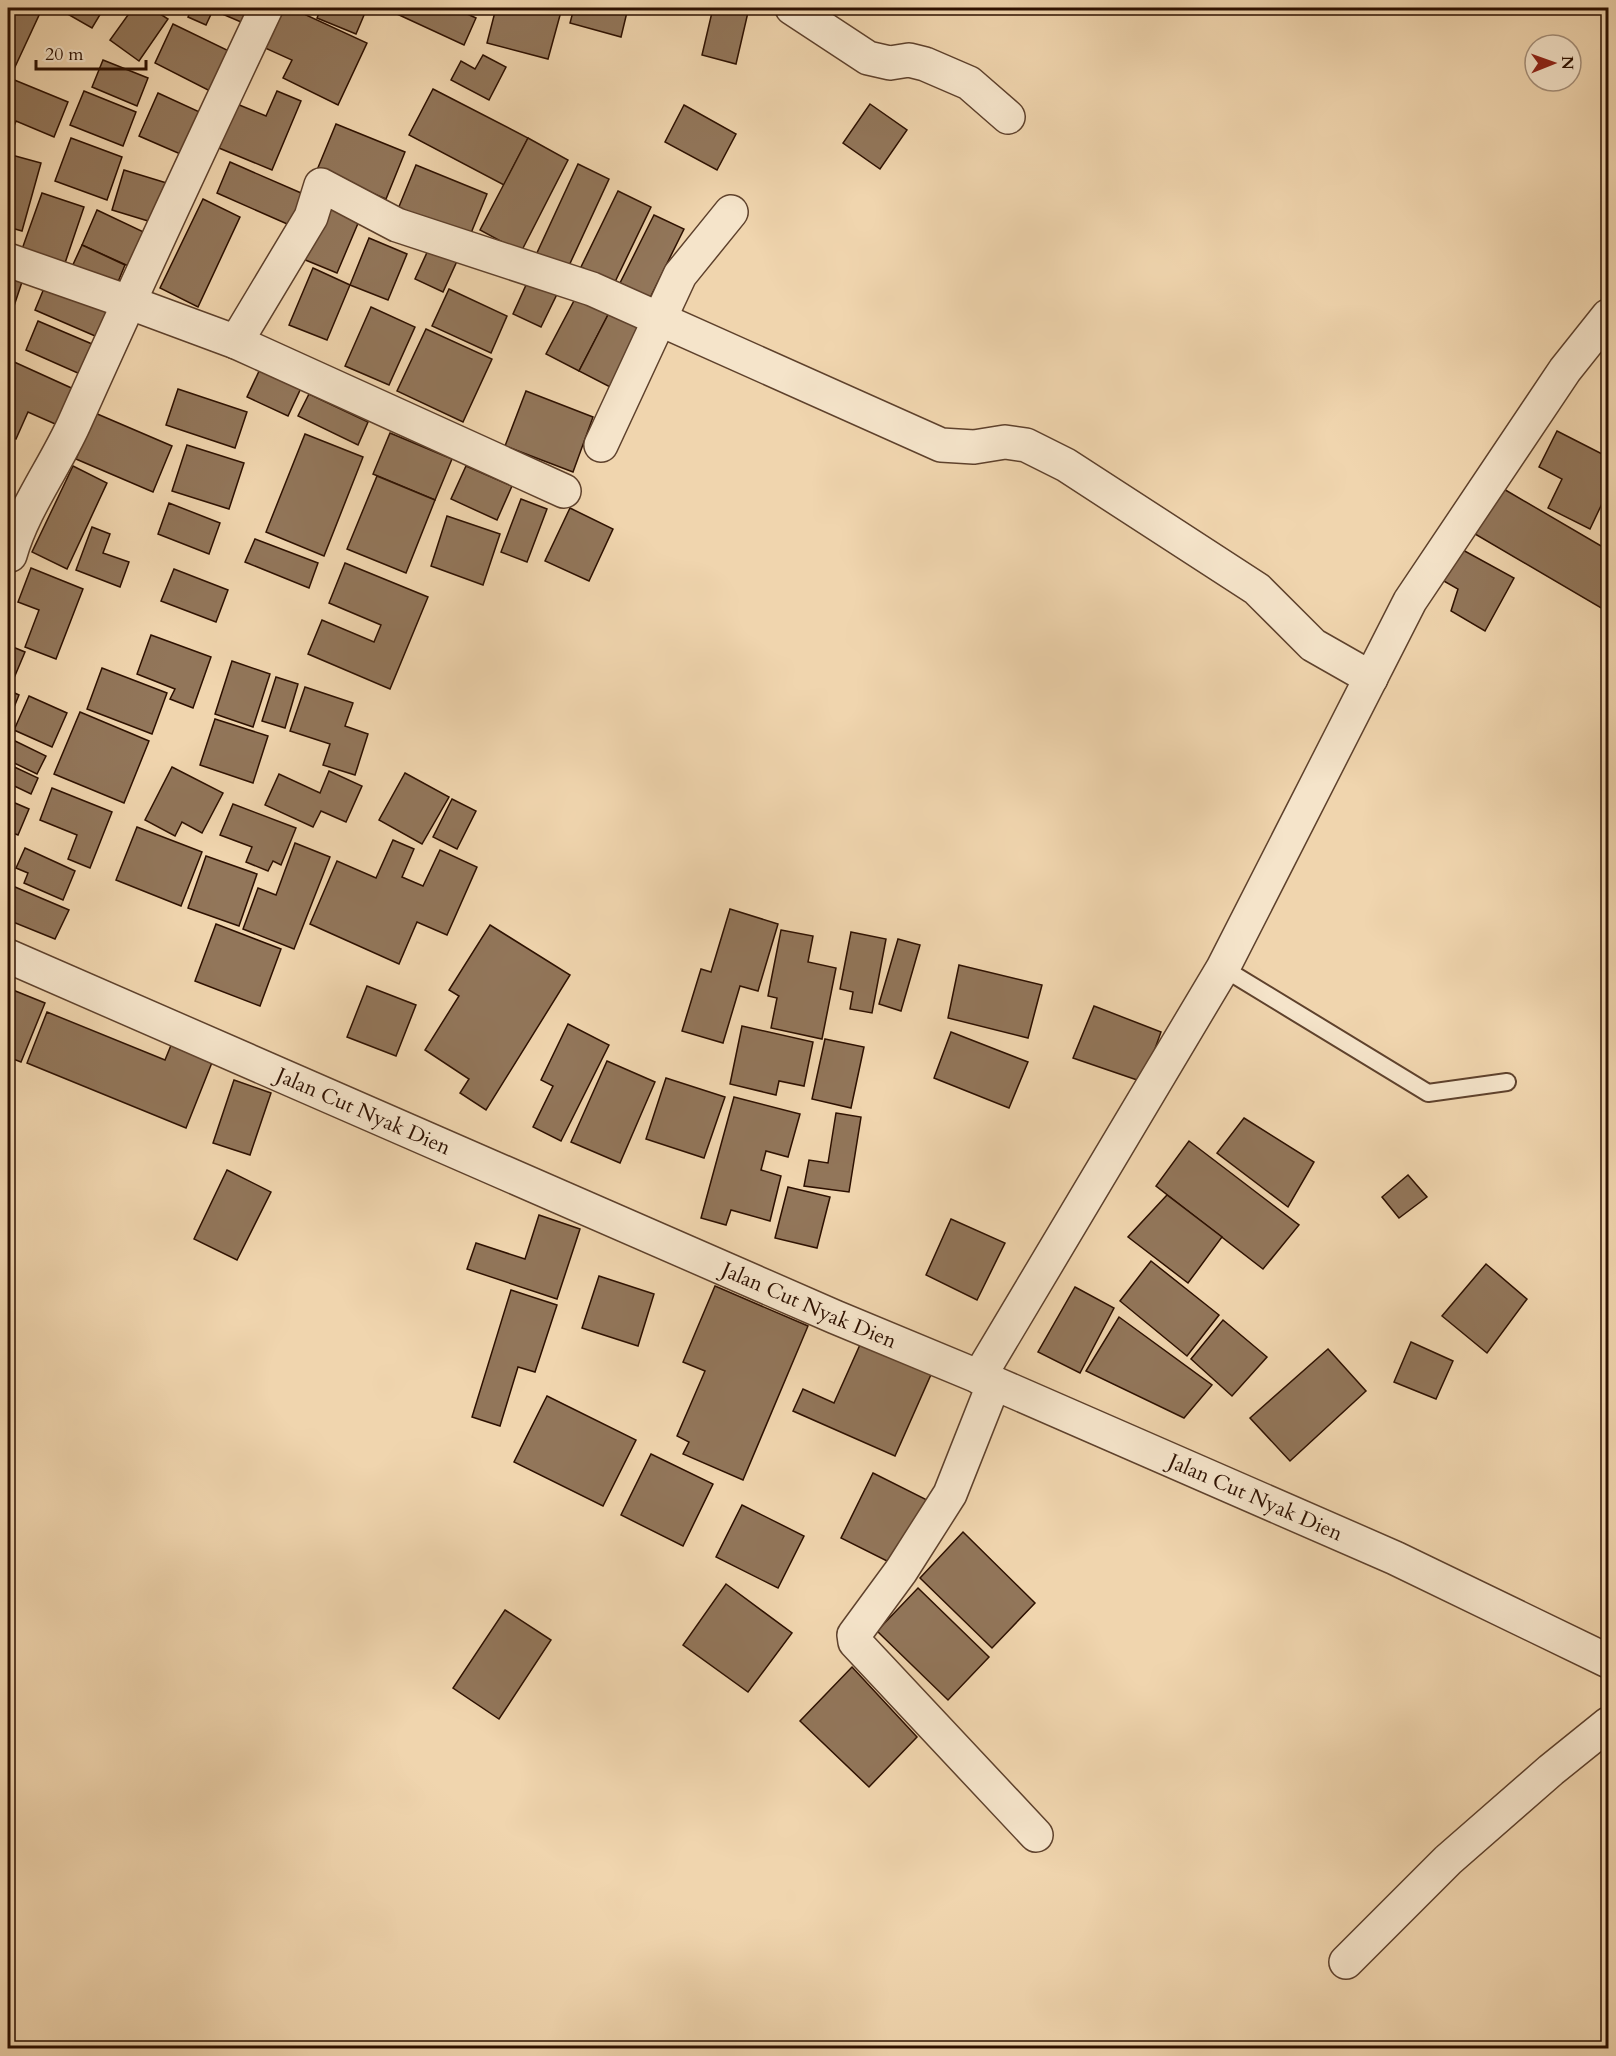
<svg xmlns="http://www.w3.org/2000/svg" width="1616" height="2056" viewBox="0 0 1616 2056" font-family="Cardo,serif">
  <rect width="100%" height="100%" fill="#f0d5ae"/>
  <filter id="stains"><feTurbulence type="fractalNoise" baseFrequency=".00333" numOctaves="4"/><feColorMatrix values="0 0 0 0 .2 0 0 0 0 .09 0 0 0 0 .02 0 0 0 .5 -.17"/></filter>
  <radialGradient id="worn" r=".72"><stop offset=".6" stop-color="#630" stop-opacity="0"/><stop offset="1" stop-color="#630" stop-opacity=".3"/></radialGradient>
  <!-- building -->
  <g fill="#92765a" stroke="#2d1000" stroke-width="1.5">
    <polygon points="8,8 29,8 40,13 8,82"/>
    <polygon points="57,8 104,8 92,28"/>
    <polygon points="133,8 151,8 168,19 139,61 110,40"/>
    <polygon points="192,8 255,8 248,25 213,10 206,25 188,17"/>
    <polygon points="284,8 291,8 367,43 338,105 283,78 292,60 265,48"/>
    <polygon points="321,8 367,8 356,34 317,18"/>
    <polygon points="384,8 454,8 476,18 464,45"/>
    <polygon points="496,8 562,8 548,59 487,43"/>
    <polygon points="574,8 628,8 621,37 570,23"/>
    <polygon points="713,8 749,8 736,64 702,55"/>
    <polygon points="173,24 229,51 210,91 155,63"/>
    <polygon points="483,55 506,67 489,100 451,80 461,61 475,69"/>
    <polygon points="103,60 148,78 137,106 92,87"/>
    <polygon points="12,79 68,102 54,137 16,121 8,141 8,90"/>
    <polygon points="433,89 528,138 504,185 409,135"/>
    <polygon points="84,91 136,112 123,146 70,125"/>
    <polygon points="277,91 301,101 272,170 219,148 237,104 266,116"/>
    <polygon points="158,93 204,114 185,156 139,136"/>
    <polygon points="870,104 907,130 880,169 843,143"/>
    <polygon points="684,105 736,134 717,170 665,142"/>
    <polygon points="336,124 405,152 386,199 317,170"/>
    <polygon points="71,138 122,157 107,200 55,181"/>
    <polygon points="528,138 568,160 521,252 480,230"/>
    <polygon points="8,154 41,163 22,231 8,227"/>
    <polygon points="230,162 308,196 294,227 217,193"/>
    <polygon points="578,164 609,179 567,270 536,255"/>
    <polygon points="416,165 487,194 469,238 398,209"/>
    <polygon points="124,170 170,184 158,224 112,210"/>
    <polygon points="618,191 651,207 614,284 581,267"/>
    <polygon points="42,193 84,207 64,266 21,252"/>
    <polygon points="203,199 240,217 198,307 160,288"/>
    <polygon points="327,200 362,214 337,273 303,259"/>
    <polygon points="97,210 150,235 135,269 82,245"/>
    <polygon points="654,215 684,229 650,298 620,283"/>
    <polygon points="369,238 407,254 388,300 350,285"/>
    <polygon points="82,245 125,265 115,289 71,269"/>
    <polygon points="429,248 457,261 443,292 415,279"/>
    <polygon points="313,268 350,285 327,340 289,325"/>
    <polygon points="8,274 23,279 8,324"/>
    <polygon points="531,274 560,288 541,327 513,314"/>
    <polygon points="47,281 115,310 102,339 35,310"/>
    <polygon points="449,289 507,316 491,353 432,326"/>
    <polygon points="576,297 609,313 579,371 546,354"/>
    <polygon points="371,307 415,327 389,385 345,366"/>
    <polygon points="611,309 646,327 614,389 579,371"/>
    <polygon points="38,321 92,344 80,374 26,350"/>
    <polygon points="426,329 492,359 463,422 397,391"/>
    <polygon points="12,361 78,391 62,427 28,412 16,439 8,435 8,371"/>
    <polygon points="260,369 301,388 288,416 247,397"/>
    <polygon points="178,389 247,412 235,448 166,425"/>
    <polygon points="526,391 593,417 573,472 505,446"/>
    <polygon points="309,394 368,422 358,445 298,416"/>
    <polygon points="95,413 172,446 153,492 76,459"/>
    <polygon points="1557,431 1608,457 1608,491 1590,529 1548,508 1562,479 1539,467"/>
    <polygon points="390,433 452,459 435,500 373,474"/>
    <polygon points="305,434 363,457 324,556 266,532"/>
    <polygon points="187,445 244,463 229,509 172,491"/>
    <polygon points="73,466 107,483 67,569 32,552"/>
    <polygon points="466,466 512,486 497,520 451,499"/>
    <polygon points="377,476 435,500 406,573 347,549"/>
    <polygon points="1502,488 1608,550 1608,612 1475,534"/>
    <polygon points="521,499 547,509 527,562 501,552"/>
    <polygon points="169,503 220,523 209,554 158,534"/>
    <polygon points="570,508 613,529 589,581 545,561"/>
    <polygon points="447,516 500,534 483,585 431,566"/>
    <polygon points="92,527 110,534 103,553 129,562 120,587 76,570"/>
    <polygon points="255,539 318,563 309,588 245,562"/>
    <polygon points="1461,549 1514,578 1485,631 1451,611 1458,589 1442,580"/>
    <polygon points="345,563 428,597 390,689 308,654 322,620 374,642 381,625 329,603"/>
    <polygon points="31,568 83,589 56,659 25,647 39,610 18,602"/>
    <polygon points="174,569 228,590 216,622 161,601"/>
    <polygon points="151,635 211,657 193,708 170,699 175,689 137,674"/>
    <polygon points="8,645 25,652 14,678 8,675"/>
    <polygon points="232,661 270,674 253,727 215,714"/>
    <polygon points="102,668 167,693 152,734 87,709"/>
    <polygon points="276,677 298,684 285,728 262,721"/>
    <polygon points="305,687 353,703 345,726 368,734 355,775 323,765 330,744 290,731"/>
    <polygon points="8,690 19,695 8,722"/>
    <polygon points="29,696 67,713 52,747 14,730"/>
    <polygon points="80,712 149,741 124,803 54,774"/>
    <polygon points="215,719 268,736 253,783 200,765"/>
    <polygon points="9,738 46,756 37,774 8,760"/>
    <polygon points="8,764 38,778 31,794 8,783"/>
    <polygon points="172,767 223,793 202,833 182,822 175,836 145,820"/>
    <polygon points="329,771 362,786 346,822 321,811 313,827 265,805 279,774 320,793"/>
    <polygon points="405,773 449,797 422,844 379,820"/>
    <polygon points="52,788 112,812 90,868 68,859 77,835 40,820"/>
    <polygon points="452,799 476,811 457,849 433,837"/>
    <polygon points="8,800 29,809 18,835 8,831"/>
    <polygon points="233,804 296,828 281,865 273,861 268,871 246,862 252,847 220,835"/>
    <polygon points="137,827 202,852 181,906 116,880"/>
    <polygon points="393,840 414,849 402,877 423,886 440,850 477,867 447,935 417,922 399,964 310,924 337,861 376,878"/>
    <polygon points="295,843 330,857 294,949 243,929 258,888 276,895"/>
    <polygon points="25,848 75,871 63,900 24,883 28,873 16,868"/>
    <polygon points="206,856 257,874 239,926 188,908"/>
    <polygon points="8,884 69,910 55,939 8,920"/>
    <polygon points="730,909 778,924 758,991 740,986 723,1043 682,1031 701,969 711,972"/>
    <polygon points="216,924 281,949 260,1006 195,981"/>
    <polygon points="490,925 570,975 486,1110 460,1093 469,1079 425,1050 459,996 449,990"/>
    <polygon points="781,930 813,936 808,962 836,968 822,1039 771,1028 777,998 768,996"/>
    <polygon points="851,932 886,939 872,1013 850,1009 853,992 840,989"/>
    <polygon points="898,939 920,945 901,1011 879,1004"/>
    <polygon points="959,965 1042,985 1028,1038 948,1018"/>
    <polygon points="367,986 416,1005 396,1056 347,1037"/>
    <polygon points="8,988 45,1003 21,1062 8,1057"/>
    <polygon points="1094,1006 1161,1032 1143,1082 1073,1058"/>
    <polygon points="47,1012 165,1060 176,1033 217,1050 186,1128 27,1063"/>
    <polygon points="568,1024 609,1045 561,1141 533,1127 553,1086 541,1080"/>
    <polygon points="742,1026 813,1042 804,1086 779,1081 776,1095 730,1084"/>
    <polygon points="951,1032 1028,1062 1009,1108 934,1078"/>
    <polygon points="825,1039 864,1047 851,1108 812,1099"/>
    <polygon points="607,1061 655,1082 620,1163 571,1142"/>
    <polygon points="666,1078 725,1097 704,1158 646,1139"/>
    <polygon points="234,1080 271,1093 250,1155 213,1143"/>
    <polygon points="734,1097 800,1114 788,1157 766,1151 761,1170 781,1176 770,1221 731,1210 726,1225 701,1218"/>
    <polygon points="836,1113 861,1117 849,1192 804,1186 809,1160 828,1163"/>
    <polygon points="1244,1118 1314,1162 1288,1207 1217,1153"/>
    <polygon points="1189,1141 1299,1225 1263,1269 1156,1186"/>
    <polygon points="227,1170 271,1192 237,1260 194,1239"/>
    <polygon points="1408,1175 1427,1197 1399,1218 1382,1197"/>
    <polygon points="788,1187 830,1197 817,1248 775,1238"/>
    <polygon points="1167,1195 1222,1237 1188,1283 1128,1237"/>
    <polygon points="539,1215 580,1229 557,1299 467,1269 476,1243 525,1259"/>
    <polygon points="951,1219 1005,1243 977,1300 926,1275"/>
    <polygon points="1151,1261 1219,1315 1187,1356 1120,1301"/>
    <polygon points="1486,1264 1527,1299 1487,1353 1442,1316"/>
    <polygon points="599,1276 654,1294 638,1346 582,1328"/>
    <polygon points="715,1286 808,1326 743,1480 683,1454 689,1442 677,1436 705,1371 683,1362"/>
    <polygon points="1075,1287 1114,1308 1080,1373 1038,1352"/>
    <polygon points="511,1290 557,1305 535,1372 518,1367 500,1426 472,1417"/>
    <polygon points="1119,1317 1212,1385 1184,1418 1086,1371"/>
    <polygon points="1223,1320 1267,1357 1232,1396 1191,1359"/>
    <polygon points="863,1338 933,1370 895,1456 793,1411 803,1389 834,1403"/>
    <polygon points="1411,1342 1453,1361 1436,1399 1394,1382"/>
    <polygon points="1328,1349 1366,1391 1290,1461 1250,1418"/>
    <polygon points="547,1396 636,1440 603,1506 514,1462"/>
    <polygon points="651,1454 713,1484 683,1546 621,1515"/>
    <polygon points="873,1473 927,1500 895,1565 841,1538"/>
    <polygon points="742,1505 804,1536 778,1588 716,1557"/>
    <polygon points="963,1532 1035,1603 992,1648 920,1578"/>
    <polygon points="726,1584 792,1633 748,1692 683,1645"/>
    <polygon points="918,1588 989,1657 948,1700 877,1631"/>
    <polygon points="505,1610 551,1640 499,1719 453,1688"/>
    <polygon points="852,1667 917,1737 869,1787 800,1721"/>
  </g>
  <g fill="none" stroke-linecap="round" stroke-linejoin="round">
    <!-- service casing -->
    <g stroke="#5e412c" stroke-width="20">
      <polyline id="service" points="1223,968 1428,1093 1507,1082"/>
    </g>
    <!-- minor casing -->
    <g stroke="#5e412c" stroke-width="36">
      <g id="minor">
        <polyline points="792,8 868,58 890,63 909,60 925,64 969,83 1008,117"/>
        <polyline points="8,260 128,302 236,342 311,217 321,185 397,225 592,289 941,445 974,447 1005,442 1026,445 1066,465 1257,589 1313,645 1371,678"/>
        <polyline points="236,342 564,491"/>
        <polyline points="601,445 680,275 731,212"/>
        <path d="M10 555C23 509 54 468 74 424 136 285 201 146 266 8"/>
        <polyline points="979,1377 1223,968 1410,601 1565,370 1608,316"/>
        <polyline points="994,1383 950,1494 901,1571 854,1635 855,1642 1036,1835"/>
        <polyline points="1346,1962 1448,1860 1551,1770 1608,1724"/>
      </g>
    </g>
    <!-- tertiary casing -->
    <g stroke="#5e412c" stroke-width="36">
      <g id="tertiary">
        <path id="s1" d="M8 956 835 1317 994 1383 1395 1558 1608 1661"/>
      </g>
    </g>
    <!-- service -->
    <use href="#service" stroke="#f5e4ca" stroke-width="16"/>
    <!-- minor -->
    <use href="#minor" stroke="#f5e4ca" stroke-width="33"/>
    <!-- tertiary -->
    <use href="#tertiary" stroke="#f5e4ca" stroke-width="33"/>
  </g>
  <g text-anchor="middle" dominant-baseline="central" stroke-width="5" stroke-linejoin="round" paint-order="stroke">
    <!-- street labels -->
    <g font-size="21" fill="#2d1000" stroke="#f5e4ca">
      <text stroke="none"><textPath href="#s1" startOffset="388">Jalan Cut Nyak Dien</textPath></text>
      <text stroke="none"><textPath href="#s1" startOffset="874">Jalan Cut Nyak Dien</textPath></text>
      <text stroke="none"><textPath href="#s1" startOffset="1360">Jalan Cut Nyak Dien</textPath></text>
    </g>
  </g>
  <!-- margin -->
  <rect width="1616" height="2056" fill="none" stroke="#f0d5ae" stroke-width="30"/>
  <rect x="9" y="9" width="1598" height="2038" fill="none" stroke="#2d1000" stroke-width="3"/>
  <rect x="15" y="15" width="1586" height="2026" fill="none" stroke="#2d1000" stroke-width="1.5"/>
  <!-- north arrow -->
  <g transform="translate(1553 63) rotate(89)"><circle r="28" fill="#f5e4ca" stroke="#a58f79" stroke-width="1.5"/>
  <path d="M0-4.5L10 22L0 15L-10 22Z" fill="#8f2418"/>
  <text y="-9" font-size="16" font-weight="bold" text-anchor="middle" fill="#2d1000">N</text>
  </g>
  <!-- scale -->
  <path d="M36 60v9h110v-9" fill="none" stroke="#2d1000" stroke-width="3"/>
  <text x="45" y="60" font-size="18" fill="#2d1000" stroke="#f5e4ca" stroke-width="4.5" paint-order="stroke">20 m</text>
  <rect width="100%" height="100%" filter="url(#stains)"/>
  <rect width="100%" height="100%" fill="url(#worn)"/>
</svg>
